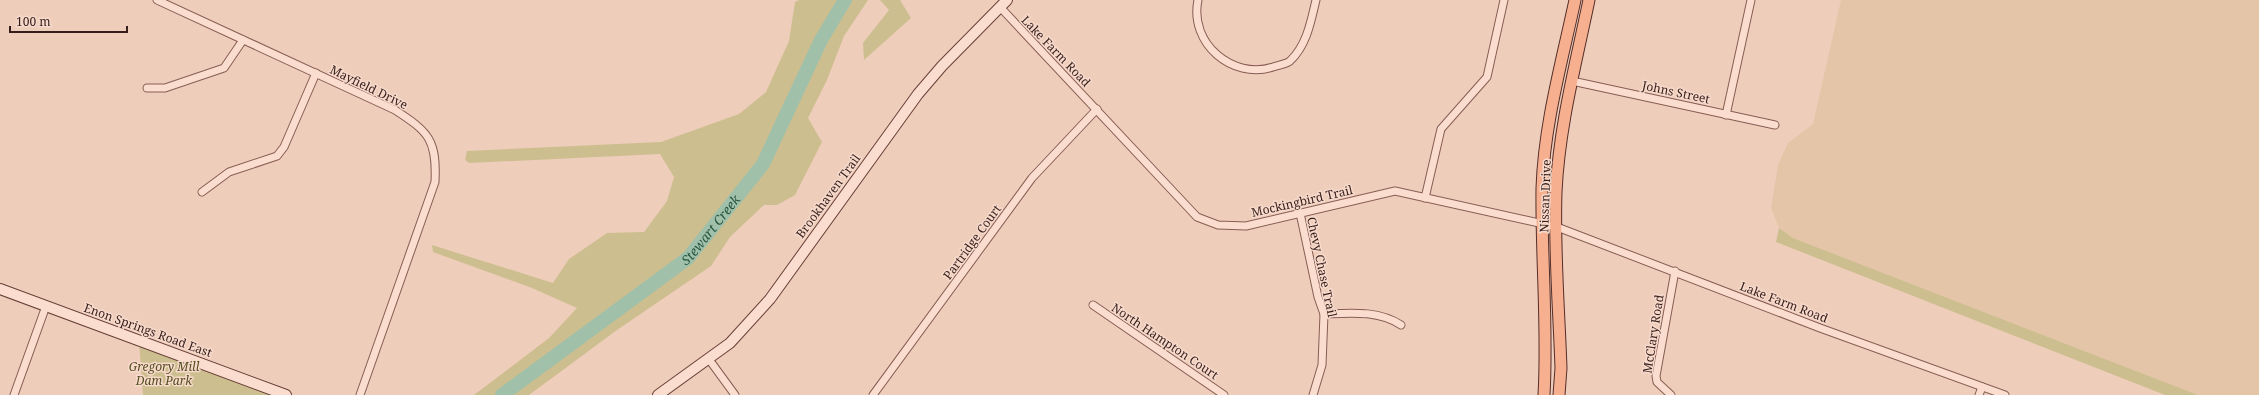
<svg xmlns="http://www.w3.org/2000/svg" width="2259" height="395" viewBox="0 0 2259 395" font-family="'Noto Serif',serif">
  <rect width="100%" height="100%" fill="#efcdbb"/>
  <!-- farmland -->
  <polygon fill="#e5c5a8" points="1841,0 2259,0 2259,395 2198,395 1793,238 1779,228 1771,208 1778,165 1788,143 1813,124"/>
  <!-- green -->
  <g fill="#cdbe8f">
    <polygon points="799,0 868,0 844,36 827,80 808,118 822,142 795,195 777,205 764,205 730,237 711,266 617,330 529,395 474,395 549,338 577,308 532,288 433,252 432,245 553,283 569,259 607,233 644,232 667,201 674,177 660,154 469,163 465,160 467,151 661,142 739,114 766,92 789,41 795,2"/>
    <polygon points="880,0 900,0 911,18 864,60 863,43 889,10"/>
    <polygon points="1779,228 1793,238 2198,395 2165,395 1776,242"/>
    <polygon points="139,341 286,395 143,395"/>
  </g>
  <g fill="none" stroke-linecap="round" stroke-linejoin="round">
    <!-- river -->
    <path stroke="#a0c0aa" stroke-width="14" id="s1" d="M502 395 688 258 763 164 821 40 845 0"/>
    <!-- street casing -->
    <g stroke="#875d54" stroke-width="9">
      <g id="street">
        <path d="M157 0 395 110C429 132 437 140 435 182L360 395"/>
        <path d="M1198 0C1189 43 1232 80 1273 67 1278 65 1287 64 1290 61 1307 45 1311 21 1316 0"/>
        <polyline points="1000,7 1197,217 1218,225 1246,226 1395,191 1557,227 1820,328 2005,395"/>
        <polyline points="1572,81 1775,125"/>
        <polyline points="147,88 165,88 224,68 243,40"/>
        <polyline points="1726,115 1751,0"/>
        <polyline points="202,192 229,172 277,156 284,147 316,73"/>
        <polyline points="1425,198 1441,129 1487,77 1504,0"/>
        <polyline points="1300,213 1318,297 1324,314 1322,365 1313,395"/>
        <polyline points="1093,305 1224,395"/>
        <path d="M1324 314C1350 313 1378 310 1401 325"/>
        <polyline points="708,358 735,395"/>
        <polyline points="14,395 46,306"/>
        <polyline points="873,395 1032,178 1097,109"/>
        <polyline points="1671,395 1657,382 1656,376 1675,271"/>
        <polyline points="1979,395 1982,387"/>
      </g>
    </g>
    <!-- secondary casing -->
    <g stroke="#683f38" stroke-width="12">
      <g id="secondary">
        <polyline points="0,289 286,395"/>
        <polyline points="658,395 730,343 770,299 918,94 942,66 1007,0"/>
      </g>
    </g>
    <!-- primary casing -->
    <g stroke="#542e29" stroke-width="13">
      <g id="primary">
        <path d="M1544 395C1548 326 1541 257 1542 188 1544 125 1562 61 1575 0"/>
        <path d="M1559 395 1561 368C1559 310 1554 250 1556 192 1559 127 1576 63 1589 0"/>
      </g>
    </g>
    <!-- street -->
    <use href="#street" stroke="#faddce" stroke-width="7"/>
    <!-- secondary -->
    <use href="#secondary" stroke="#faddce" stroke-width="10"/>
    <!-- primary -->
    <use href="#primary" stroke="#f6b090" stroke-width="11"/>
  </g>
  <g text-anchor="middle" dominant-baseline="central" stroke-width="3" stroke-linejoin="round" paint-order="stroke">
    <!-- street labels -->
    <g font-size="12" fill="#351d1a" stroke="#f7dacb">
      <text transform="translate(1056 51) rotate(46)">Lake Farm Road</text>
      <text transform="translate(369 87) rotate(26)">Mayfield Drive</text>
      <text transform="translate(1676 92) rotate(12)">Johns Street</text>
      <text transform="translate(828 196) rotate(-54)">Brookhaven Trail</text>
      <text transform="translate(1545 196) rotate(-88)">Nissan Drive</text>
      <text transform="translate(1302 201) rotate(-13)">Mockingbird Trail</text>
      <text transform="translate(972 242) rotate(-54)">Partridge Court</text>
      <text transform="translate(1322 267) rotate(78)">Chevy Chase Trail</text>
      <text transform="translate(1784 302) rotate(21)">Lake Farm Road</text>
      <text transform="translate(148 330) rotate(20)">Enon Springs Road East</text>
      <text transform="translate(1653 334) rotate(-81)">McClary Road</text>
      <text transform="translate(1165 341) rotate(34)">North Hampton Court</text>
    </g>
    <!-- park labels -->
    <g font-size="12" font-style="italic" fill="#524d20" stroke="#f7dacb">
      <text x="164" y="366">Gregory Mill<tspan x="164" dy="14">Dam Park</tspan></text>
    </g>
    <!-- water labels -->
    <g font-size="13" font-style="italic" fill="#285642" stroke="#f7dacb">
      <text stroke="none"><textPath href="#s1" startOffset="267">Stewart Creek</textPath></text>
    </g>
  </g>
  <!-- scale -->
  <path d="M10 26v6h117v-6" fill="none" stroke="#351d1a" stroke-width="2"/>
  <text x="16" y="26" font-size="12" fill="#351d1a" stroke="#f7dacb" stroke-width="3" paint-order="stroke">100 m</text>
</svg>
